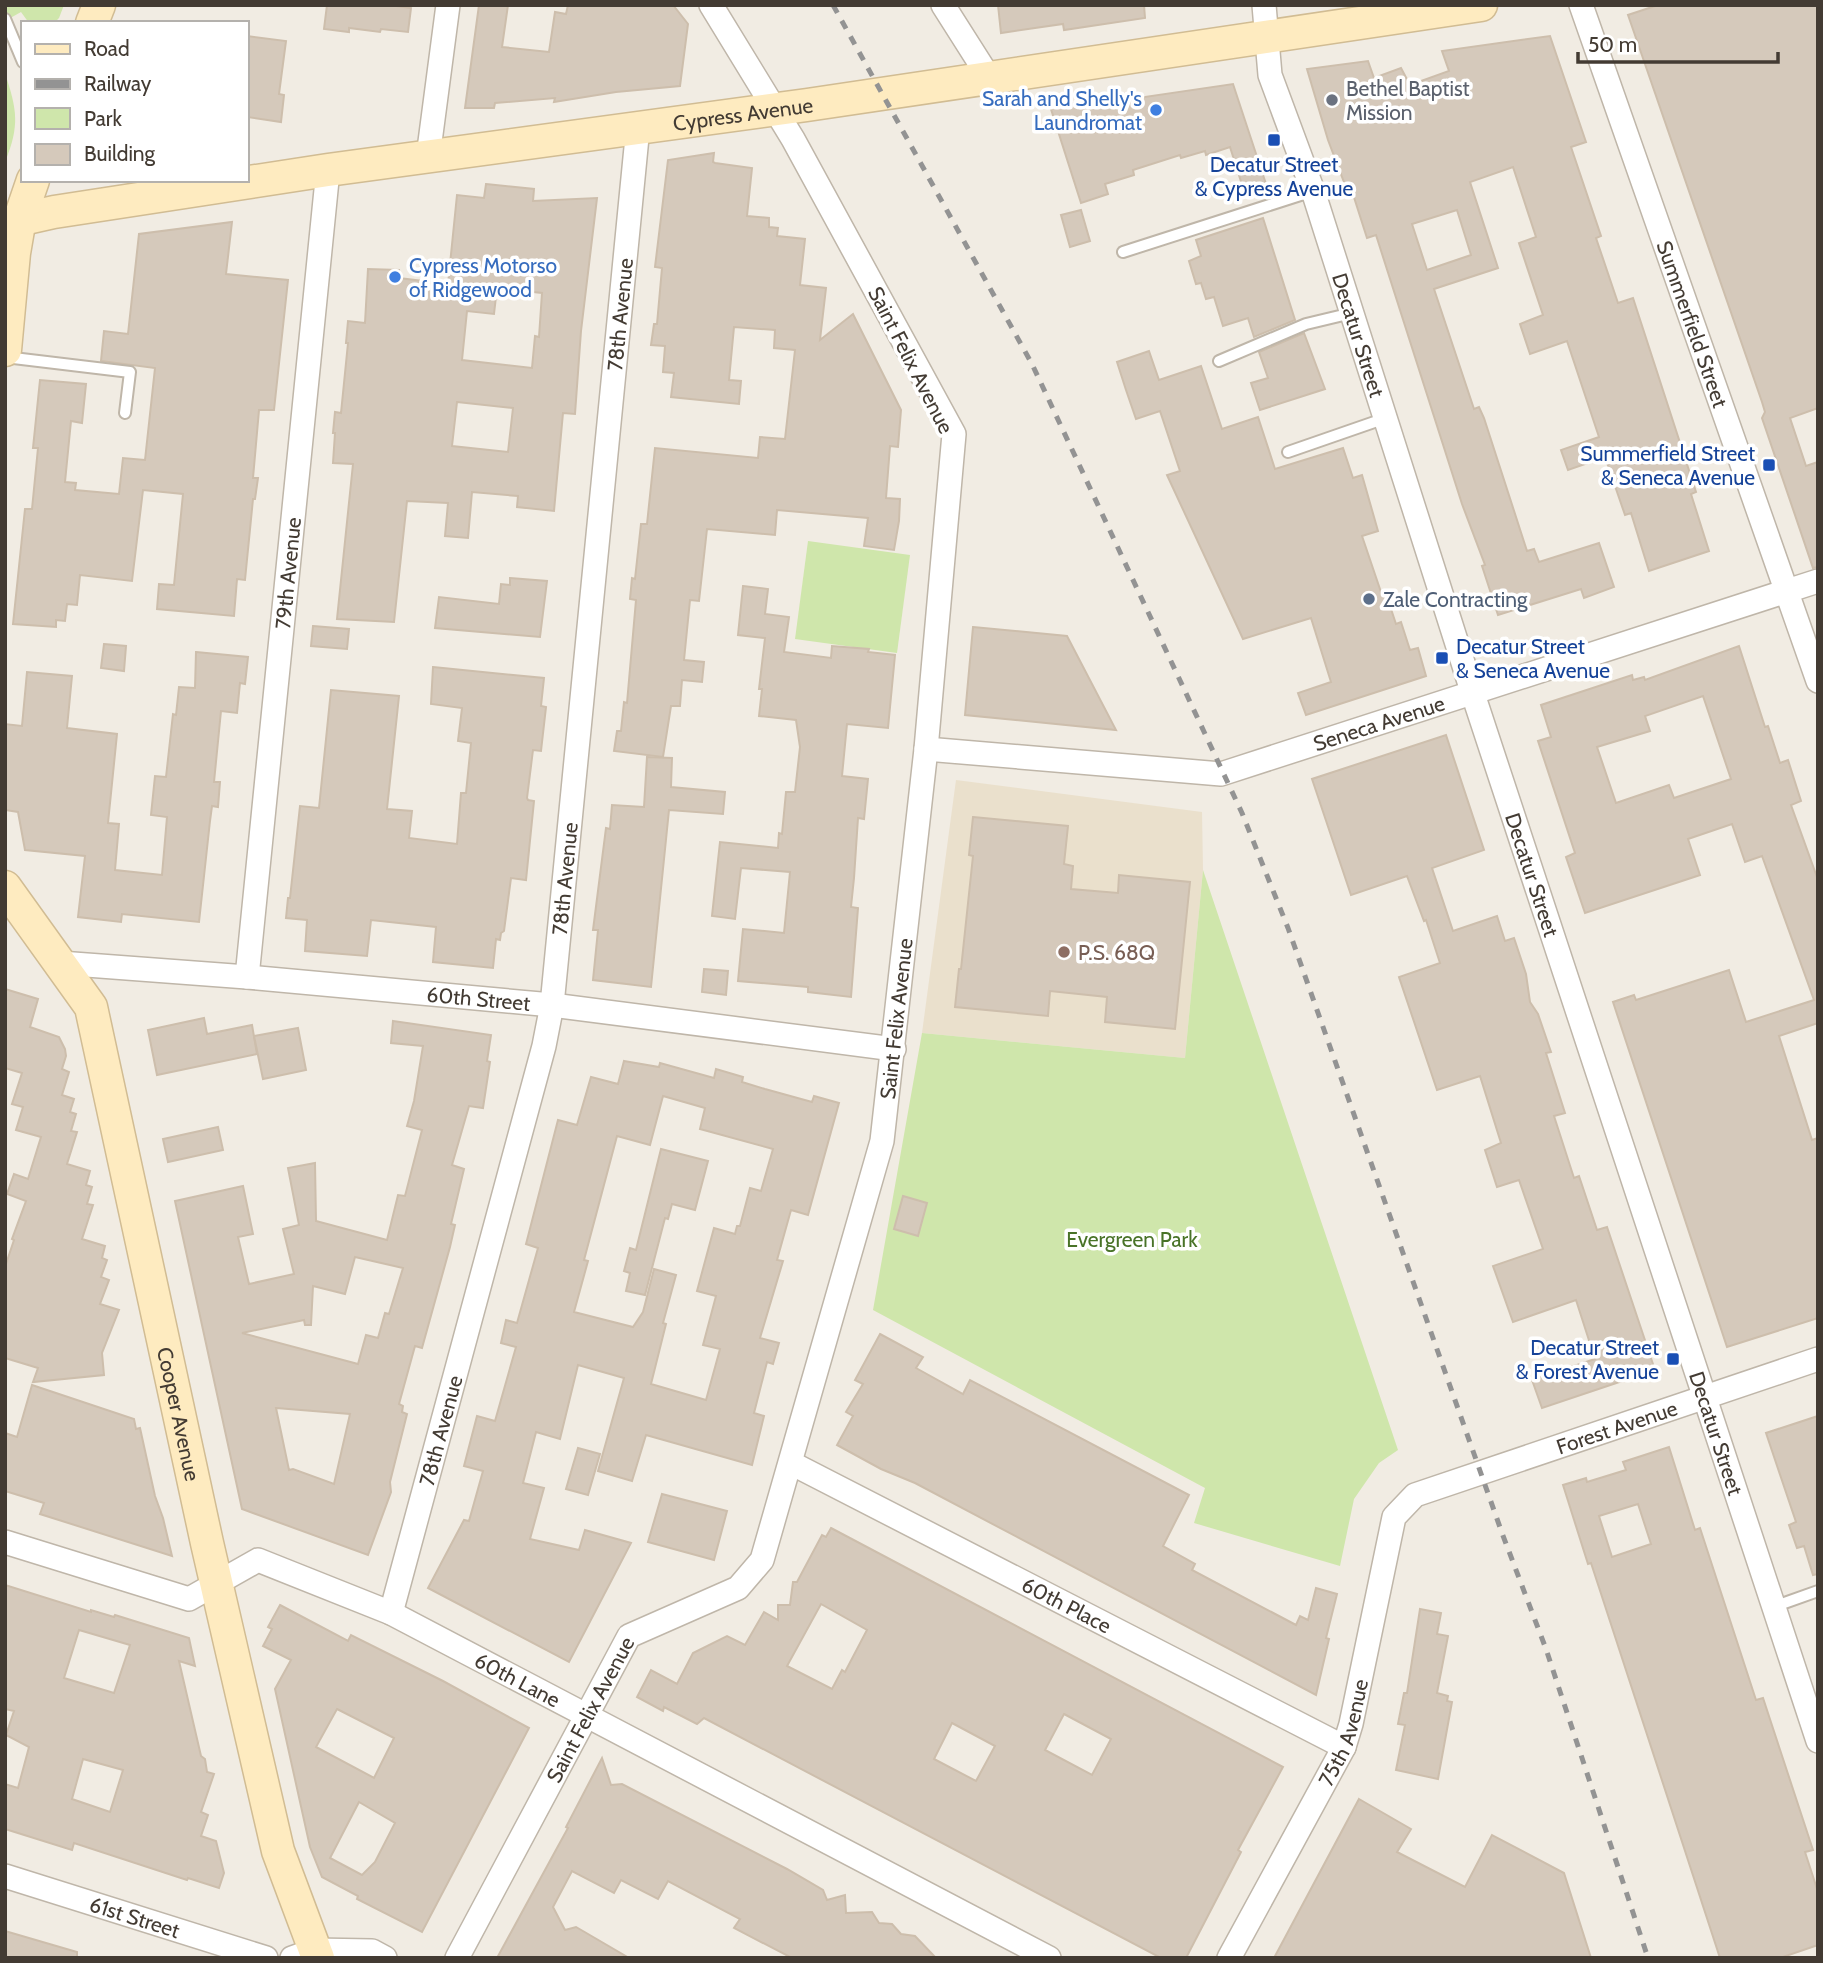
<svg xmlns="http://www.w3.org/2000/svg" width="1823" height="1963" viewBox="0 0 1823 1963" font-family="Cabin,sans-serif">
  <rect width="100%" height="100%" fill="#f1ece3"/>
  <!-- education -->
  <polygon fill="#eae0cc" points="956,780 1202,812 1203,870 1185,1058 922,1033"/>
  <!-- green -->
  <g fill="#cfe6ab">
    <polygon points="5,5 64,5 59,18 54,23 29,23 21,12 5,21"/>
    <path d="M5 73C17 110 20 125 5 162Z"/>
    <polygon points="808,541 910,555 897,653 795,639"/>
    <polygon points="1203,870 1398,1450 1379,1463 1354,1499 1340,1566 1194,1523 1205,1488 873,1310 922,1033 1185,1058"/>
  </g>
  <!-- building -->
  <g fill="#d5c9bb" stroke="#cdbeac" stroke-width="2" fill-rule="evenodd">
    <polygon points="327,5 389,5 411,8 408,32 381,29 380,32 349,28 349,32 324,29"/>
    <polygon points="479,5 508,5 502,47 549,52 555,12 566,14 568,5 673,5 688,24 680,86 616,92 554,102 555,98 495,103 494,108 465,108"/>
    <polygon points="998,5 1144,5 1145,18 1064,30 1063,24 1001,33"/>
    <polygon points="1658,5 1818,5 1818,408 1790,418 1806,466 1818,462 1818,567 1813,568 1762,418 1765,412 1762,402 1628,15"/>
    <polygon points="247,36 286,41 279,94 284,95 281,122 247,117"/>
    <path d="M1550 36 1586 142 1571 147 1601 236 1596 238 1618 303 1633 298 1696 492 1691 494 1709 551 1649 571 1631 513 1625 515 1605 457 1568 470 1561 450 1599 437 1567 341 1530 354 1520 324 1543 315 1519 243 1536 237 1513 167 1470 182 1498 268 1434 289 1474 409 1479 407 1484 418 1527 551 1534 549 1539 562 1599 543 1614 587 1584 598 1581 589 1498 615 1482 566 1485 565 1462 504 1376 235 1367 238 1351 188 1347 190 1328 140 1307 69 1368 61 1374 78 1401 68 1410 85 1449 71 1442 51ZM1457 210 1471 255 1427 270 1412 224Z"/>
    <polygon points="1233,84 1266,184 1244,191 1230,147 1206,155 1205,151 1181,158 1180,155 1133,170 1134,175 1105,184 1108,194 1081,203 1050,106 1110,98 1111,102"/>
    <polygon points="714,153 713,162 715,163 752,168 747,216 769,218 769,227 778,228 777,236 805,239 800,285 826,288 820,340 853,314 901,410 898,447 890,446 886,498 900,499 899,521 894,550 864,546 868,518 777,510 775,535 707,529 699,601 690,600 684,660 704,662 702,682 682,680 680,706 671,706 663,757 614,751 617,731 621,731 624,702 627,703 636,600 630,599 632,578 635,579 641,524 647,524 655,448 758,458 760,437 785,439 795,350 774,348 775,330 734,327 729,380 741,381 739,404 671,397 674,373 663,372 665,346 651,345 654,324 657,324 662,268 655,267 668,160"/>
    <path d="M486 184 534 189 533 201 597 198 581 331 575 414 563 413 554 511 517 507 518 496 472 492 468 538 445 536 448 503 407 501 394 622 337 619 353 464 333 463 335 433H333L335 412 341 413 348 343H346L348 321 365 323 368 269 399 270V278L448 284 457 195 484 198ZM497 288 542 293 539 337 535 336 532 368 462 360 467 311 494 314ZM457 402 513 408 508 452 452 446Z"/>
    <polygon points="1081,210 1090,241 1070,247 1061,215"/>
    <polygon points="1263,218 1295,320 1254,337 1248,318 1223,326 1214,297 1206,299 1201,283 1196,284 1189,261 1201,256 1196,240"/>
    <polygon points="232,222 226,274 288,280 274,410 259,410 253,478 258,478 255,499 253,499 245,580 237,579 234,616 157,609 159,584 174,585 183,494 143,490 132,581 80,575 77,605 67,604 65,621 56,620 56,627 13,624 25,509 32,509 38,448 33,448 40,380 86,384 82,423 71,421 65,482 76,483 75,490 119,494 123,458 145,460 155,368 101,361 104,331 128,334 139,234"/>
    <polygon points="1304,333 1325,389 1260,410 1251,383 1268,378 1259,352"/>
    <polygon points="1149,351 1159,380 1201,366 1222,429 1258,417 1275,469 1343,448 1353,478 1362,475 1378,531 1362,536 1382,595 1386,594 1396,624 1401,622 1410,650 1418,648 1426,676 1306,715 1298,693 1331,682 1311,618 1243,639 1167,475 1180,471 1160,411 1136,419 1126,390 1117,362"/>
    <polygon points="510,578 547,581 540,637 435,628 439,597 499,604 501,584 510,585"/>
    <polygon points="743,586 768,589 765,614 789,617 784,652 831,658 832,646 869,649 868,652 895,655 888,728 847,724 842,776 868,779 864,819 858,818 854,878 851,907 858,908 851,997 808,992 808,987 738,981 743,929 784,933 790,872 741,868 735,919 712,916 720,842 778,848 779,833 782,834 786,792 795,792 800,747 796,720 759,716 762,689 759,689 765,638 738,635"/>
    <polygon points="313,626 349,629 347,649 311,646"/>
    <polygon points="973,627 1067,636 1116,730 965,715"/>
    <polygon points="104,644 126,646 124,671 101,668"/>
    <path d="M1739 646 1765 727 1768 726 1780 763 1788 760 1801 801 1791 805 1818 880V1023L1779 1036 1812 1140 1818 1138V1318L1727 1347 1613 1002 1634 995 1636 1000 1729 970 1746 1022 1814 1000 1762 856 1745 862 1732 824 1688 839 1700 875 1585 913 1566 857 1575 853 1538 741 1551 737 1541 705 1632 675 1633 680 1644 677 1645 680ZM1703 696 1731 779 1674 798 1669 785 1616 803 1597 747 1650 731 1645 716Z"/>
    <polygon points="196,652 248,657 245,684 240,683 237,713 221,711 214,782 220,782 218,807 212,806 210,821 199,922 122,914 121,922 78,917 85,856 25,850 18,812 5,810 5,724 22,726 27,672 72,676 67,728 117,734 108,823 119,824 115,870 162,875 167,817 151,815 155,776 166,777 173,714 176,715 179,687 195,688"/>
    <polygon points="433,667 544,678 541,706 546,707 541,751 533,750 527,798 528,800 534,801 526,880 511,878 504,931 501,933 500,940 496,939 493,968 433,962 436,927 371,920 367,956 305,951 307,920 286,918 288,898 290,898 300,806 319,808 331,690 399,696 387,809 412,811 409,838 457,844 461,793 466,793 471,743 458,741 462,708 431,704"/>
    <polygon points="1446,735 1484,850 1432,868 1453,931 1497,916 1505,941 1514,938 1526,974 1530,1002 1538,1014 1551,1052 1546,1053 1565,1113 1554,1116 1574,1178 1579,1176 1597,1230 1607,1227 1655,1370 1542,1408 1532,1380 1595,1359 1576,1300 1513,1322 1493,1266 1543,1249 1519,1180 1497,1187 1485,1150 1501,1143 1480,1076 1437,1090 1399,977 1440,963 1426,920 1424,921 1407,876 1351,895 1312,779"/>
    <polygon points="647,757 672,758 671,787 725,792 723,814 669,810 651,987 593,980 598,930 593,930 606,828 610,829 612,805 644,807"/>
    <polygon points="973,817 1068,826 1064,864 1073,866 1071,889 1118,893 1119,875 1190,882 1175,1029 1105,1022 1107,997 1050,991 1048,1016 955,1007 959,969 961,969 973,856 969,855"/>
    <polygon points="704,969 728,971 726,995 702,992"/>
    <polygon points="5,989 38,999 30,1027 59,1037 65,1049 66,1056 62,1069 69,1072 62,1095 74,1099 70,1112 76,1114 71,1131 77,1132 67,1164 90,1171 86,1185 92,1187 87,1204 93,1205 82,1239 105,1246 102,1258 107,1260 101,1277 109,1280 100,1304 119,1310 102,1353 104,1375 33,1382 38,1368 5,1358 5,1267 14,1240 12,1239 26,1201 7,1194 14,1174 28,1179 41,1137 16,1130 23,1107 12,1104 22,1073 5,1068"/>
    <polygon points="204,1018 207,1034 252,1025 257,1054 157,1075 148,1030"/>
    <path d="M393 1021 491 1035 487 1061 490 1062 483 1108 469 1106 452 1165 464 1169 451 1224 455 1225 450 1247 422 1348 415 1346 399 1404 403 1406 402 1412 407 1414 390 1482 391 1492 368 1555 242 1509 175 1201 243 1186 253 1234 238 1237 249 1284 294 1274 283 1229 299 1225 288 1168 315 1163 316 1221 387 1240 398 1195 405 1196 422 1130 407 1126 414 1101 423 1046 391 1043ZM355 1257 403 1268 389 1314 385 1313 378 1338 366 1335 358 1364 242 1333 304 1320 305 1325H311L313 1286 345 1294ZM276 1408 350 1414 334 1484 293 1469 289 1470Z"/>
    <polygon points="298,1028 306,1070 263,1079 254,1036"/>
    <path d="M624 1061 659 1067 660 1063 714 1078 716 1069 743 1077 742 1082 765 1089 812 1102 814 1096 839 1103 808 1215 791 1210 777 1260 783 1261 760 1338 779 1343 773 1364 767 1362 754 1413 764 1416 752 1465 646 1435 632 1481 598 1471 624 1378 578 1365 560 1439 536 1432 523 1483 544 1488 530 1539 579 1550 585 1530 631 1543 569 1662 428 1588 464 1520 469 1521 483 1471 464 1466 477 1416 495 1421 516 1347 501 1343 506 1320 517 1323 538 1248 526 1244 558 1120 577 1125 591 1077 618 1084ZM663 1096 705 1108 700 1129 773 1149 761 1191 750 1188 740 1226H737L735 1234 714 1228 697 1291 716 1296 703 1345 720 1349 706 1400 651 1384 666 1324 663 1323 676 1275 654 1269 643 1312 633 1327 574 1312 588 1261 584 1260 617 1136 650 1145Z"/>
    <polygon points="218,1127 223,1150 168,1162 163,1139"/>
    <polygon points="661,1149 708,1161 695,1210 672,1204 668,1219 665,1218 645,1295 626,1291 630,1273 624,1271 630,1248 636,1250"/>
    <polygon points="903,1196 927,1203 918,1236 894,1229"/>
    <polygon points="880,1334 923,1357 916,1368 963,1394 970,1380 1189,1495 1163,1546 1195,1564 1192,1570 1296,1625 1300,1616 1308,1620 1316,1588 1337,1594 1326,1638 1329,1639 1316,1695 915,1483 881,1469 837,1445 853,1416 846,1412 863,1384 855,1380"/>
    <polygon points="32,1385 134,1419 136,1429 140,1428 155,1496 163,1518 172,1556 40,1514 44,1503 5,1491 5,1433 17,1437"/>
    <polygon points="1818,1416 1818,1574 1813,1575 1804,1546 1797,1548 1789,1525 1796,1522 1766,1433"/>
    <path d="M1669 1447 1695 1530 1700 1528 1756 1700 1763 1698 1813 1850 1805 1852 1818 1892V1945L1780 1958H1720L1591 1563 1588 1564 1563 1485 1586 1478 1587 1482 1626 1470 1623 1462ZM1638 1504 1651 1544 1612 1557 1599 1516Z"/>
    <polygon points="578,1448 600,1454 588,1495 566,1489"/>
    <polygon points="662,1494 727,1511 714,1560 648,1542"/>
    <path d="M831 1528 1283 1767 1238 1850 1241 1852 1186 1958H1161L704 1718 697 1724 664 1707 663 1711 637 1697 651 1670 677 1684 693 1653 727 1636 745 1645 764 1612 778 1620V1605H790L793 1582H797L822 1535 826 1537ZM821 1604 867 1630 845 1672 842 1670 832 1689 787 1666ZM1064 1714 1111 1739 1092 1775 1045 1750ZM952 1723 995 1746 976 1781 934 1759Z"/>
    <path d="M5 1585 91 1612V1610L114 1617 115 1615 189 1638 195 1666 179 1661 201 1756 205 1759 207 1772 214 1774 201 1812 208 1815 201 1836 216 1841 224 1873 219 1888 188 1878 187 1880 74 1843 72 1850 5 1829V1784L18 1788 29 1747 6 1735 14 1711 5 1709ZM79 1630 130 1645 114 1693 64 1678ZM83 1759 123 1770 110 1812 72 1799Z"/>
    <path d="M280 1605 348 1641 351 1635 443 1681 529 1728 422 1932 357 1899 358 1896 322 1877 310 1847 275 1689 291 1660 263 1646 272 1629 268 1627ZM337 1709 394 1738 374 1778 316 1747ZM359 1802 395 1823 375 1862 362 1875 330 1858Z"/>
    <polygon points="1420,1609 1441,1613 1437,1634 1448,1636 1437,1693 1448,1696 1447,1701 1452,1702 1438,1779 1396,1770 1405,1725 1398,1724 1404,1693 1407,1693"/>
    <polygon points="602,1758 611,1785 622,1784 787,1869 823,1890 827,1900 845,1895 846,1913 872,1912 879,1923 892,1924 901,1934 915,1936 936,1958 792,1958 734,1928 740,1919 668,1881 658,1899 621,1880 614,1893 572,1871 553,1907 565,1930 576,1927 629,1958 497,1958 557,1848 568,1828 566,1827"/>
    <polygon points="1359,1799 1411,1829 1397,1852 1465,1887 1492,1835 1564,1873 1591,1958 1274,1958"/>
    <polygon points="5,1931 77,1952 77,1958 5,1958"/>
  </g>
  <g fill="none" stroke-linecap="round" stroke-linejoin="round">
    <!-- lane casing -->
    <g stroke="#bfb6a9" stroke-width="14">
      <g id="lane">
        <polyline points="5,19 23,62"/>
        <polyline points="1123,252 1313,191"/>
        <polyline points="5,357 130,372 125,413"/>
        <polyline points="1219,361 1306,324 1352,313"/>
        <polyline points="1288,452 1386,418"/>
        <polyline points="1773,1607 1818,1591"/>
      </g>
    </g>
    <!-- street casing -->
    <g stroke="#bfb6a9" stroke-width="26">
      <g id="street">
        <polyline points="943,5 990,79"/>
        <path id="s1" d="M1264 5 1270 75 1313 191 1473 694 1818 1741"/>
        <path id="s2" d="M1581 5 1818 681"/>
        <polyline points="428,157 448,5"/>
        <path id="s3" d="M926 749 1221 774 1818 581"/>
        <path id="s4" d="M60 963 247 977 552 1005 894 1049"/>
        <path id="s5" d="M247 977 328 170"/>
        <path id="s6" d="M791 1463 1344 1747"/>
        <path id="s7" d="M5 1542 189 1599 258 1560 391 1613 1049 1958"/>
        <path id="s8" d="M391 1613 544 1046 552 1005 638 127"/>
        <path id="s9" d="M5 1876 266 1958"/>
        <polyline points="292,1958 314,1950 372,1951 385,1958"/>
        <path id="s10" d="M457 1958 629 1636 738 1588 762 1560 882 1141 926 749 954 434 793 139 711 5"/>
        <path id="s11" d="M1229 1958 1344 1747 1351 1724 1394 1517 1415 1495 1818 1359"/>
      </g>
    </g>
    <!-- secondary casing -->
    <g stroke="#d1bc93" stroke-width="35">
      <g id="secondary">
        <polyline points="92,23 99,5"/>
        <path id="s12" d="M5 223 54 212 328 170 807 105 1481 5"/>
        <polyline points="5,350 14,253 20,218 33,180"/>
        <path id="s13" d="M5 887 91 1007 207 1543 278 1851 318 1958"/>
      </g>
    </g>
    <!-- lane -->
    <use href="#lane" stroke="#fff" stroke-width="10"/>
    <!-- street -->
    <use href="#street" stroke="#fff" stroke-width="23"/>
    <!-- secondary -->
    <use href="#secondary" stroke="#feebc0" stroke-width="32"/>
    <!-- rail -->
    <polyline stroke="#939393" stroke-width="5" stroke-dasharray="9 9" stroke-linecap="butt" points="833,5 1032,364 1242,813 1288,928 1502,1533 1546,1649 1648,1958"/>
  </g>
  <!-- markers -->
  <circle fill="#6b7280" stroke="#fff" stroke-width="2.5" cx="1332" cy="100" r="7"/>
  <g fill="#3f7fe0" stroke="#fff" stroke-width="2.5">
    <circle cx="1156" cy="110" r="7"/>
    <circle cx="395" cy="277" r="7"/>
  </g>
  <g fill="#1a4fb4" stroke="#fff" stroke-width="2.5">
    <rect x="1267" y="133" width="14" height="14" rx="3.5"/>
    <rect x="1762" y="458" width="14" height="14" rx="3.5"/>
    <rect x="1435" y="651" width="14" height="14" rx="3.5"/>
    <rect x="1666" y="1352" width="14" height="14" rx="3.5"/>
  </g>
  <circle fill="#5c6f8a" stroke="#fff" stroke-width="2.5" cx="1369" cy="599" r="7"/>
  <circle fill="#8d6e63" stroke="#fff" stroke-width="2.5" cx="1064" cy="952" r="7"/>
  <g text-anchor="middle" dominant-baseline="central" stroke-width="7" stroke-linejoin="round" paint-order="stroke">
    <!-- worship labels -->
    <g font-size="21" fill="#5b616d" stroke="#fff" text-anchor="start">
      <text x="1346" y="88">Bethel Baptist<tspan x="1346" dy="24">Mission</tspan></text>
    </g>
    <!-- shop labels -->
    <g font-size="21" fill="#366cbe" stroke="#fff" text-anchor="end">
      <text x="1142" y="98">Sarah and Shelly's<tspan x="1142" dy="24">Laundromat</tspan></text>
      <text x="409" y="265" text-anchor="start">Cypress Motorso<tspan x="409" dy="24">of Ridgewood</tspan></text>
    </g>
    <!-- street labels -->
    <g font-size="21" fill="#433b33" stroke="#fff">
      <text stroke="none"><textPath href="#s12" startOffset="746">Cypress Avenue</textPath></text>
      <text stroke="none"><textPath href="#s8" startOffset="1323">78th Avenue</textPath></text>
      <text stroke="none"><textPath href="#s2" startOffset="338">Summerfield Street</textPath></text>
      <text stroke="none"><textPath href="#s1" startOffset="345">Decatur Street</textPath></text>
      <text transform="translate(911 360) rotate(63)">Saint Felix Avenue</text>
      <text stroke="none"><textPath href="#s5" startOffset="406">79th Avenue</textPath></text>
      <text stroke="none"><textPath href="#s3" startOffset="462">Seneca Avenue</textPath></text>
      <text stroke="none"><textPath href="#s1" startOffset="912">Decatur Street</textPath></text>
      <text stroke="none"><textPath href="#s8" startOffset="756">78th Avenue</textPath></text>
      <text stroke="none"><textPath href="#s4" startOffset="420">60th Street</textPath></text>
      <text stroke="none"><textPath href="#s10" startOffset="1080">Saint Felix Avenue</textPath></text>
      <text stroke="none"><textPath href="#s13" startOffset="564">Cooper Avenue</textPath></text>
      <text stroke="none"><textPath href="#s11" startOffset="719">Forest Avenue</textPath></text>
      <text stroke="none"><textPath href="#s8" startOffset="189">78th Avenue</textPath></text>
      <text stroke="none"><textPath href="#s1" startOffset="1500">Decatur Street</textPath></text>
      <text stroke="none"><textPath href="#s6" startOffset="310">60th Place</textPath></text>
      <text stroke="none"><textPath href="#s7" startOffset="558">60th Lane</textPath></text>
      <text stroke="none"><textPath href="#s10" startOffset="282">Saint Felix Avenue</textPath></text>
      <text stroke="none"><textPath href="#s11" startOffset="254">75th Avenue</textPath></text>
      <text stroke="none"><textPath href="#s9" startOffset="136">61st Street</textPath></text>
    </g>
    <!-- transit labels -->
    <g font-size="21" fill="#164399" stroke="#fff" text-anchor="end">
      <text x="1274" y="164" text-anchor="middle">Decatur Street<tspan x="1274" dy="24">&amp; Cypress Avenue</tspan></text>
      <text x="1755" y="453">Summerfield Street<tspan x="1755" dy="24">&amp; Seneca Avenue</tspan></text>
      <text x="1456" y="646" text-anchor="start">Decatur Street<tspan x="1456" dy="24">&amp; Seneca Avenue</tspan></text>
      <text x="1659" y="1347">Decatur Street<tspan x="1659" dy="24">&amp; Forest Avenue</tspan></text>
    </g>
    <!-- service labels -->
    <g font-size="21" fill="#4e5e75" stroke="#fff" text-anchor="start">
      <text x="1383" y="599">Zale Contracting</text>
    </g>
    <!-- education labels -->
    <g font-size="21" fill="#785e54" stroke="#fff" text-anchor="start">
      <text x="1078" y="952">P.S. 68Q</text>
    </g>
    <!-- park labels -->
    <g font-size="21" fill="#497328" stroke="#fff">
      <text x="1132" y="1239">Evergreen Park</text>
    </g>
  </g>
  <!-- border -->
  <rect width="1823" height="1963" fill="none" stroke="#433b33" stroke-width="14"/>
  <!-- legend -->
  <rect x="21" y="21" width="228" height="161" fill="#ffffff" stroke="#b4b1ad" stroke-width="2"/>
  <rect x="35" y="44" width="35" height="10" fill="#feebc0" stroke="#b4b1ad" stroke-width="2"/>
  <text x="84" y="56" font-size="21" fill="#433b33">Road</text>
  <rect x="35" y="79" width="35" height="10" fill="#939393" stroke="#b4b1ad" stroke-width="2"/>
  <text x="84" y="91" font-size="21" fill="#433b33">Railway</text>
  <rect x="35" y="108" width="35" height="21" fill="#cfe6ab" stroke="#b4b1ad" stroke-width="2"/>
  <text x="84" y="126" font-size="21" fill="#433b33">Park</text>
  <rect x="35" y="144" width="35" height="21" fill="#d5c9bb" stroke="#b4b1ad" stroke-width="2"/>
  <text x="84" y="161" font-size="21" fill="#433b33">Building</text>
  <!-- scale -->
  <path d="M1578 52v10h200v-10" fill="none" stroke="#433b33" stroke-width="3.5"/>
  <text x="1588" y="52" font-size="21" fill="#433b33" stroke="#ffffff" stroke-width="5" paint-order="stroke">50 m</text>
</svg>
